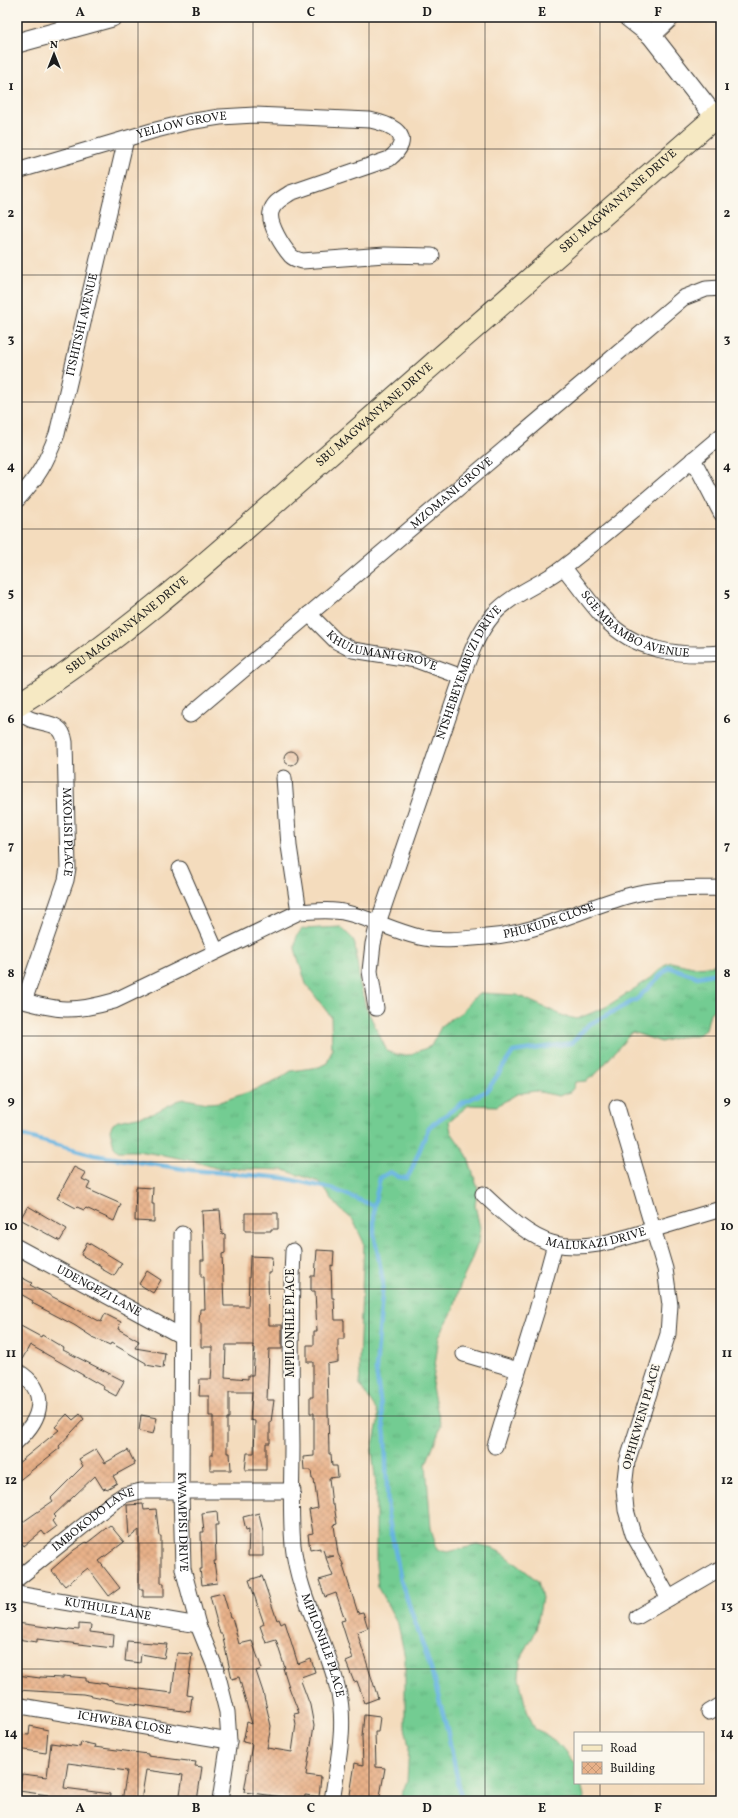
<svg xmlns="http://www.w3.org/2000/svg" width="738" height="1818" viewBox="0 0 738 1818" font-family="Vollkorn,serif">
  <defs>
    <pattern id="grass-tufts" width="24" height="20" patternUnits="userSpaceOnUse"><rect width="24" height="20" fill="#73cc92"/><path d="M3 7l-1-3M5 7V3M7 7l1-3M15 17l-1-3M17 17v-4M19 17l1-3" fill="none" stroke="#63af7d"/></pattern>
    <pattern id="building-cross-hatch" width="8" height="8" patternUnits="userSpaceOnUse"><rect width="8" height="8" fill="#e8b189"/><path d="M0 0l8 8M0 8l8-8" fill="none" stroke="#c69876"/></pattern>
  </defs>
  <rect width="100%" height="100%" fill="#fbf7ec"/>
  <filter id="ink" filterUnits="userSpaceOnUse"><feTurbulence type="fractalNoise" baseFrequency=".025" numOctaves="2"/><feDisplacementMap in="SourceGraphic" scale="8" xChannelSelector="R" yChannelSelector="G"/><feConvolveMatrix kernelMatrix="1 2 1 2 8 2 1 2 1" color-interpolation-filters="sRGB"/></filter>
  <filter id="wash" filterUnits="userSpaceOnUse"><feTurbulence type="fractalNoise" baseFrequency=".012" numOctaves="4" result="noise"/><feDisplacementMap in="SourceGraphic" scale="16" xChannelSelector="R" yChannelSelector="G"/><feGaussianBlur stdDeviation="0.9" result="paint"/><feColorMatrix in="noise" values="0 0 0 0 0 0 0 0 0 0 0 0 0 0 0 0 0 1.4 0 .05"/><feComposite in="paint" operator="in"/></filter>
  <g filter="url(#wash)">
    <rect width="100%" height="100%" fill="#f4dcbd"/>
    <!-- grass -->
    <path fill="url(#grass-tufts)" stroke="#487457" d="M341 927 353 939 355 945 360 985 366 1007 387 1051 397 1055H409L431 1046 442 1025 462 1012 472 999 482 993 517 995 564 1016 577 1019 606 1007 651 978 666 964 671 962 693 967 711 966 721 961V1004L710 1013 706 1029 697 1036 678 1037 661 1042 632 1032 596 1074 586 1081 575 1082 574 1087 570 1092 559 1096 535 1091 517 1094 497 1106 469 1105 449 1121 451 1132 467 1155 478 1189 475 1205 480 1228 479 1240 469 1266 461 1283 453 1311 439 1336 432 1388 441 1426 426 1464 431 1528 437 1550 448 1552 477 1545 494 1549 504 1554 538 1581 542 1598 536 1630 520 1661 519 1678 526 1708 535 1729 544 1733 559 1744 575 1764V1783H581L585 1801H399L407 1781 409 1746 405 1728V1658L398 1624 378 1588 376 1564V1486L372 1450 378 1422V1416L376 1410 360 1385 359 1361 364 1243 353 1220 339 1208 319 1182 284 1170 216 1168 193 1161 169 1156 137 1151H118L114 1147 110 1130 113 1124 118 1121 152 1114 179 1100 185 1099 208 1103 220 1102 260 1088 276 1081 291 1071 319 1067 327 1063 332 1050 331 1017 306 984 295 949C295 940 296 936 302 929Z"/>
    <g fill="none" stroke-linecap="round" stroke-linejoin="round">
      <!-- stream -->
      <g stroke="#66b4e0" stroke-width="4.5">
        <polyline points="17,1134 94,1155 191,1170 284,1178 333,1189 374,1206"/>
        <polyline points="462,1801 447,1729 431,1669 401,1581 388,1515 385,1436 376,1370 383,1282 374,1233 374,1206 380,1178 390,1172 399,1177 407,1178 411,1171 429,1127 462,1103 487,1091 513,1052 572,1043 588,1025 637,999 669,967 698,977 721,972"/>
      </g>
    </g>
    <g id="blocks">
      <!-- building -->
      <g fill="url(#building-cross-hatch)" fill-rule="evenodd">
        <circle cx="291" cy="758" r="7"/>
        <polygon points="74,1167 86,1173 82,1179 90,1183 87,1189 121,1204 114,1221 86,1208 84,1210 77,1207 76,1208 57,1198"/>
        <polygon points="136,1187 153,1188 152,1204 154,1204 154,1222 135,1221"/>
        <polygon points="28,1206 67,1229 60,1241 20,1219"/>
        <path d="M220 1210 222 1235 225 1234V1253L222 1254 224 1306H248L250 1256 272 1257 271 1273H268L269 1325H282V1349H269L267 1400H274L271 1422H270V1443H266V1470H245L247 1453H254L255 1421 250 1420 252 1392H229V1418H227V1453H230L231 1470H210V1455H213V1416H209V1396H199L200 1379H211L212 1367V1347H201V1323H199L200 1309H205L204 1277H201V1260H204L202 1211ZM226 1345H253V1348H255L253 1375H248V1379L225 1377Z"/>
        <polygon points="245,1213 278,1213 278,1229 271,1229 271,1231 245,1231"/>
        <polygon points="87,1242 122,1263 114,1276 100,1268 101,1266 81,1255"/>
        <polygon points="317,1250 334,1251 333,1266 331,1265 332,1298 334,1298 335,1320 344,1320 344,1339 338,1339 338,1362 327,1364 329,1454 331,1454 332,1466 337,1466 338,1477 329,1478 332,1505 334,1505 337,1524 334,1525 338,1554 344,1566 343,1566 358,1613 363,1612 368,1628 357,1632 378,1698 365,1703 357,1681 354,1682 346,1662 353,1659 341,1621 345,1620 336,1593 325,1597 319,1580 333,1576 326,1558 334,1556 325,1556 323,1550 320,1551 320,1548 310,1550 308,1534 313,1533 309,1510 318,1508 314,1479 312,1479 311,1470 304,1470 303,1457 314,1456 314,1413 310,1413 310,1397 313,1397 313,1362 307,1362 307,1345 314,1345 314,1331 317,1331 315,1291 311,1291 311,1276 315,1276"/>
        <polygon points="147,1271 161,1280 153,1293 139,1284"/>
        <polygon points="17,1275 32,1283 30,1285 101,1322 105,1314 121,1322 118,1329 139,1341 135,1348 165,1353 163,1368 146,1365 146,1363 111,1343 110,1345 94,1338 74,1325 32,1303 33,1301 17,1292"/>
        <polygon points="17,1324 41,1337 42,1335 64,1348 63,1350 124,1381 116,1396 103,1389 104,1387 30,1345 20,1363 17,1362"/>
        <polygon points="67,1414 73,1420 80,1414 84,1419 59,1446 60,1448 17,1482 17,1464 59,1430 55,1427"/>
        <polygon points="141,1415 157,1418 153,1434 139,1431"/>
        <polygon points="96,1449 105,1463 128,1450 135,1464 113,1476 117,1483 107,1489 106,1488 103,1489 95,1476 54,1515 56,1517 52,1521 56,1527 45,1535 42,1531 24,1546 17,1537 17,1526 53,1501 51,1498 83,1466 79,1459"/>
        <polygon points="143,1504 144,1510 156,1509 159,1536 161,1536 161,1583 164,1583 164,1597 143,1597 143,1589 139,1589 139,1530 129,1538 127,1505"/>
        <polygon points="217,1511 218,1525 215,1525 216,1561 214,1561 217,1583 202,1585 200,1569 202,1569 201,1532 204,1532 202,1513"/>
        <polygon points="259,1513 263,1532 263,1556 248,1556 249,1529 246,1530 243,1517"/>
        <polygon points="110,1525 124,1542 99,1561 120,1588 109,1596 88,1568 65,1586 51,1570 74,1550 86,1542 87,1543"/>
        <polygon points="262,1576 277,1620 279,1619 281,1624 285,1622 298,1664 311,1659 315,1672 301,1677 302,1681 301,1681 310,1705 314,1726 306,1775 321,1777 319,1797 305,1795 304,1801 283,1801 283,1797 244,1792 252,1744 243,1742 247,1722 252,1724 239,1677 232,1679 222,1634 220,1634 210,1596 223,1593 230,1617 232,1617 239,1644 252,1641 262,1669 256,1671 263,1692 271,1726 267,1748 292,1752 296,1724 294,1714 299,1713 290,1690 283,1668 285,1668 276,1640 266,1643 260,1626 264,1624 249,1580"/>
        <polygon points="17,1623 68,1630 69,1629 79,1630 79,1624 91,1625 90,1632 114,1635 113,1648 37,1639 37,1642 17,1639"/>
        <polygon points="127,1641 167,1644 164,1658 141,1654 140,1663 125,1661"/>
        <polygon points="177,1653 192,1654 187,1695 192,1696 190,1712 113,1701 113,1700 83,1694 17,1690 17,1675 40,1678 40,1677 63,1678 63,1676 86,1678 86,1681 107,1684 107,1685 172,1693"/>
        <polygon points="364,1715 380,1717 378,1732 375,1732 376,1767 385,1768 382,1785 379,1801 349,1801 355,1763 363,1765 362,1737"/>
        <polygon points="30,1726 48,1730 46,1753 17,1749 17,1734 29,1735"/>
        <polygon points="81,1742 95,1745 94,1747 148,1754 148,1756 196,1762 195,1766 202,1767 197,1801 179,1801 183,1775 146,1770 141,1801 122,1801 127,1771 68,1763 64,1788 111,1794 110,1801 59,1801 47,1799 48,1795 19,1791 22,1774 47,1777 51,1743 80,1747"/>
      </g>
    </g>
  </g>
  <g filter="url(#ink)">
    <use href="#blocks" fill-opacity="0" stroke="#3c3934" stroke-width="1"/>
    <g fill="none" stroke-linecap="round" stroke-linejoin="round">
      <!-- minor casing -->
      <g stroke="#3c3934" stroke-width="17">
        <g id="minor">
          <path id="s1" d="M17 171 152 131 188 122 220 117 255 115 370 120C394 125 416 137 389 159L290 193C283 198 273 202 271 212 268 224 283 247 291 256 294 259 299 260 302 261L385 255 432 256"/>
          <polyline points="693,459 721,513"/>
          <path id="s2" d="M17 500C39 476 46 463 57 434L126 139"/>
          <path id="s3" d="M564 568C577 584 590 603 604 618 634 651 680 657 721 653"/>
          <path id="s4" d="M309 614 336 641 353 650 416 660 462 677"/>
          <path id="s5" d="M17 709C21 713 25 717 30 719 46 725 62 721 65 742L68 868 66 880 24 1001"/>
          <path id="s6" d="M190 715 683 298 706 289 721 288"/>
          <polyline points="284,778 289,846 299,912"/>
          <polyline points="180,869 216,951"/>
          <path id="s7" d="M17 999C58 1011 72 1013 114 1001L299 912C315 911 332 909 347 913 372 919 394 931 419 937 440 942 464 939 486 937 536 934 582 908 631 895 660 887 691 889 721 888"/>
          <path id="s8" d="M376 1008 370 971 373 944 378 923 462 677C470 655 477 634 493 615 512 593 543 584 565 566 619 525 669 479 721 436"/>
          <polyline points="617,1107 665,1269 670,1305 668,1334 627,1462 624,1488 626,1510 633,1534 669,1598"/>
          <path id="s9" d="M483 1194C501 1211 529 1238 555 1244 587 1251 621 1239 651 1230 674 1223 698 1216 721 1209"/>
          <path id="s10" d="M182 1234 181 1492 183 1569 198 1625 217 1672 227 1712 229 1741 220 1801"/>
          <path id="s11" d="M17 1247 181 1336"/>
          <path id="s12" d="M293 1251C290 1316 291 1381 292 1445 292 1478 290 1512 293 1545 298 1596 327 1641 338 1690 347 1726 337 1765 332 1801"/>
          <polyline points="464,1354 518,1370"/>
          <path d="M17 1371C50 1391 42 1419 17 1441"/>
          <polyline points="495,1446 537,1310 555,1244"/>
          <path id="s13" d="M17 1579 113 1502 124 1495 141 1491H293"/>
          <path id="s14" d="M17 1594 198 1625"/>
          <polyline points="637,1617 721,1568"/>
          <path id="s15" d="M21 1706 229 1741"/>
          <polyline points="709,1712 721,1705"/>
        </g>
      </g>
      <!-- tertiary casing -->
      <g stroke="#3c3934" stroke-width="21">
        <g id="tertiary">
          <polyline points="628,17 651,35 715,117"/>
          <polyline points="651,35 670,17"/>
          <polyline points="17,43 112,17"/>
        </g>
      </g>
      <!-- secondary casing -->
      <g stroke="#3c3934" stroke-width="24">
        <g id="secondary">
          <path id="s16" d="M17 705C127 637 223 548 320 463 454 346 587 228 721 112"/>
        </g>
      </g>
      <!-- minor -->
      <use href="#minor" stroke="#fff" stroke-width="15"/>
      <!-- tertiary -->
      <use href="#tertiary" stroke="#fff" stroke-width="19"/>
      <!-- secondary -->
      <use href="#secondary" stroke="#f6e9c3" stroke-width="22"/>
    </g>
  </g>
  <!-- grid -->
  <path fill="none" stroke="#1c1c1c" stroke-width="1" stroke-opacity="0.55" d="M138 17V1801M253 17V1801M369 17V1801M485 17V1801M600 17V1733M17 149H721M17 275H721M17 402H721M17 529H721M17 656H721M17 782H721M17 909H721M17 1036H721M17 1162H721M17 1289H721M17 1416H721M17 1543H721M17 1669H721M600 1783V1801"/>
  <g text-anchor="middle" dominant-baseline="central" stroke-width="3.5" stroke-linejoin="round" paint-order="stroke">
    <!-- street labels -->
    <g font-size="12" fill="#1c1c1c" stroke="#fbf7ec">
      <text stroke="none"><textPath href="#s1" startOffset="171">YELLOW GROVE</textPath></text>
      <text stroke="none"><textPath href="#s16" startOffset="785">SBU MAGWANYANE DRIVE</textPath></text>
      <text stroke="none"><textPath href="#s2" startOffset="190">ITSHITSHI AVENUE</textPath></text>
      <text stroke="none"><textPath href="#s16" startOffset="461">SBU MAGWANYANE DRIVE</textPath></text>
      <text stroke="none"><textPath href="#s6" startOffset="343">MZOMANI GROVE</textPath></text>
      <text stroke="none"><textPath href="#s3" startOffset="95">SGE MBAMBO AVENUE</textPath></text>
      <text stroke="none"><textPath href="#s16" startOffset="136">SBU MAGWANYANE DRIVE</textPath></text>
      <text stroke="none"><textPath href="#s4" startOffset="85">KHULUMANI GROVE</textPath></text>
      <text stroke="none"><textPath href="#s8" startOffset="353">NTSHEBEYEMBUZI DRIVE</textPath></text>
      <text stroke="none"><textPath href="#s5" startOffset="152">MXOLISI PLACE</textPath></text>
      <text stroke="none"><textPath href="#s7" startOffset="561">PHUKUDE CLOSE</textPath></text>
      <text stroke="none"><textPath href="#s9" startOffset="130">MALUKAZI DRIVE</textPath></text>
      <text stroke="none"><textPath href="#s11" startOffset="93">UDENGEZI LANE</textPath></text>
      <text transform="translate(291 1323) rotate(-90)">MPILONHLE PLACE</text>
      <text transform="translate(642 1417) rotate(-74)">OPHIKWENI PLACE</text>
      <text stroke="none"><textPath href="#s10" startOffset="288">KWAMPISI DRIVE</textPath></text>
      <text stroke="none"><textPath href="#s13" startOffset="97">IMBOKODO LANE</textPath></text>
      <text stroke="none"><textPath href="#s14" startOffset="92">KUTHULE LANE</textPath></text>
      <text stroke="none"><textPath href="#s12" startOffset="399">MPILONHLE PLACE</textPath></text>
      <text stroke="none"><textPath href="#s15" startOffset="105">ICHWEBA CLOSE</textPath></text>
    </g>
  </g>
  <!-- margin -->
  <rect width="738" height="1818" fill="none" stroke="#fbf7ec" stroke-width="44"/>
  <!-- legend -->
  <rect x="574" y="1732" width="130" height="52" fill="#fbf7ec" stroke="#a29f99"/>
  <rect x="582" y="1745" width="20" height="6" fill="#f6e9c3" stroke="#a29f99"/>
  <text x="610" y="1752" font-size="12" fill="#1c1c1c">Road</text>
  <rect x="582" y="1762" width="20" height="12" fill="url(#building-cross-hatch)" stroke="#a29f99"/>
  <text x="610" y="1772" font-size="12" fill="#1c1c1c">Building</text>
  <!-- north arrow -->
  <g transform="translate(54 54)" stroke="#fbf7ec" stroke-width="3" paint-order="stroke">
  <path d="M0-3L7 15L0 10L-7 15Z" fill="#1c1c1c"/>
  <text y="-6" font-size="11" font-weight="bold" text-anchor="middle" fill="#1c1c1c">N</text>
  </g>
  <rect x="22" y="22" width="694" height="1774" fill="none" stroke="#1c1c1c" stroke-width="1.5"/>
  <g font-size="13" text-anchor="middle" font-weight="bold" fill="#1c1c1c">
    <text x="80" y="16">A</text>
    <text x="196" y="16">B</text>
    <text x="311" y="16">C</text>
    <text x="427" y="16">D</text>
    <text x="542" y="16">E</text>
    <text x="658" y="16">F</text>
    <text x="11" y="90">1</text>
    <text x="727" y="90">1</text>
    <text x="11" y="217">2</text>
    <text x="727" y="217">2</text>
    <text x="11" y="343">3</text>
    <text x="727" y="343">3</text>
    <text x="11" y="470">4</text>
    <text x="727" y="470">4</text>
    <text x="11" y="597">5</text>
    <text x="727" y="597">5</text>
    <text x="11" y="723">6</text>
    <text x="727" y="723">6</text>
    <text x="11" y="850">7</text>
    <text x="727" y="850">7</text>
    <text x="11" y="977">8</text>
    <text x="727" y="977">8</text>
    <text x="11" y="1104">9</text>
    <text x="727" y="1104">9</text>
    <text x="11" y="1230">10</text>
    <text x="727" y="1230">10</text>
    <text x="11" y="1357">11</text>
    <text x="727" y="1357">11</text>
    <text x="11" y="1484">12</text>
    <text x="727" y="1484">12</text>
    <text x="11" y="1610">13</text>
    <text x="727" y="1610">13</text>
    <text x="11" y="1737">14</text>
    <text x="727" y="1737">14</text>
    <text x="80" y="1812">A</text>
    <text x="196" y="1812">B</text>
    <text x="311" y="1812">C</text>
    <text x="427" y="1812">D</text>
    <text x="542" y="1812">E</text>
    <text x="658" y="1812">F</text>
  </g>
</svg>
